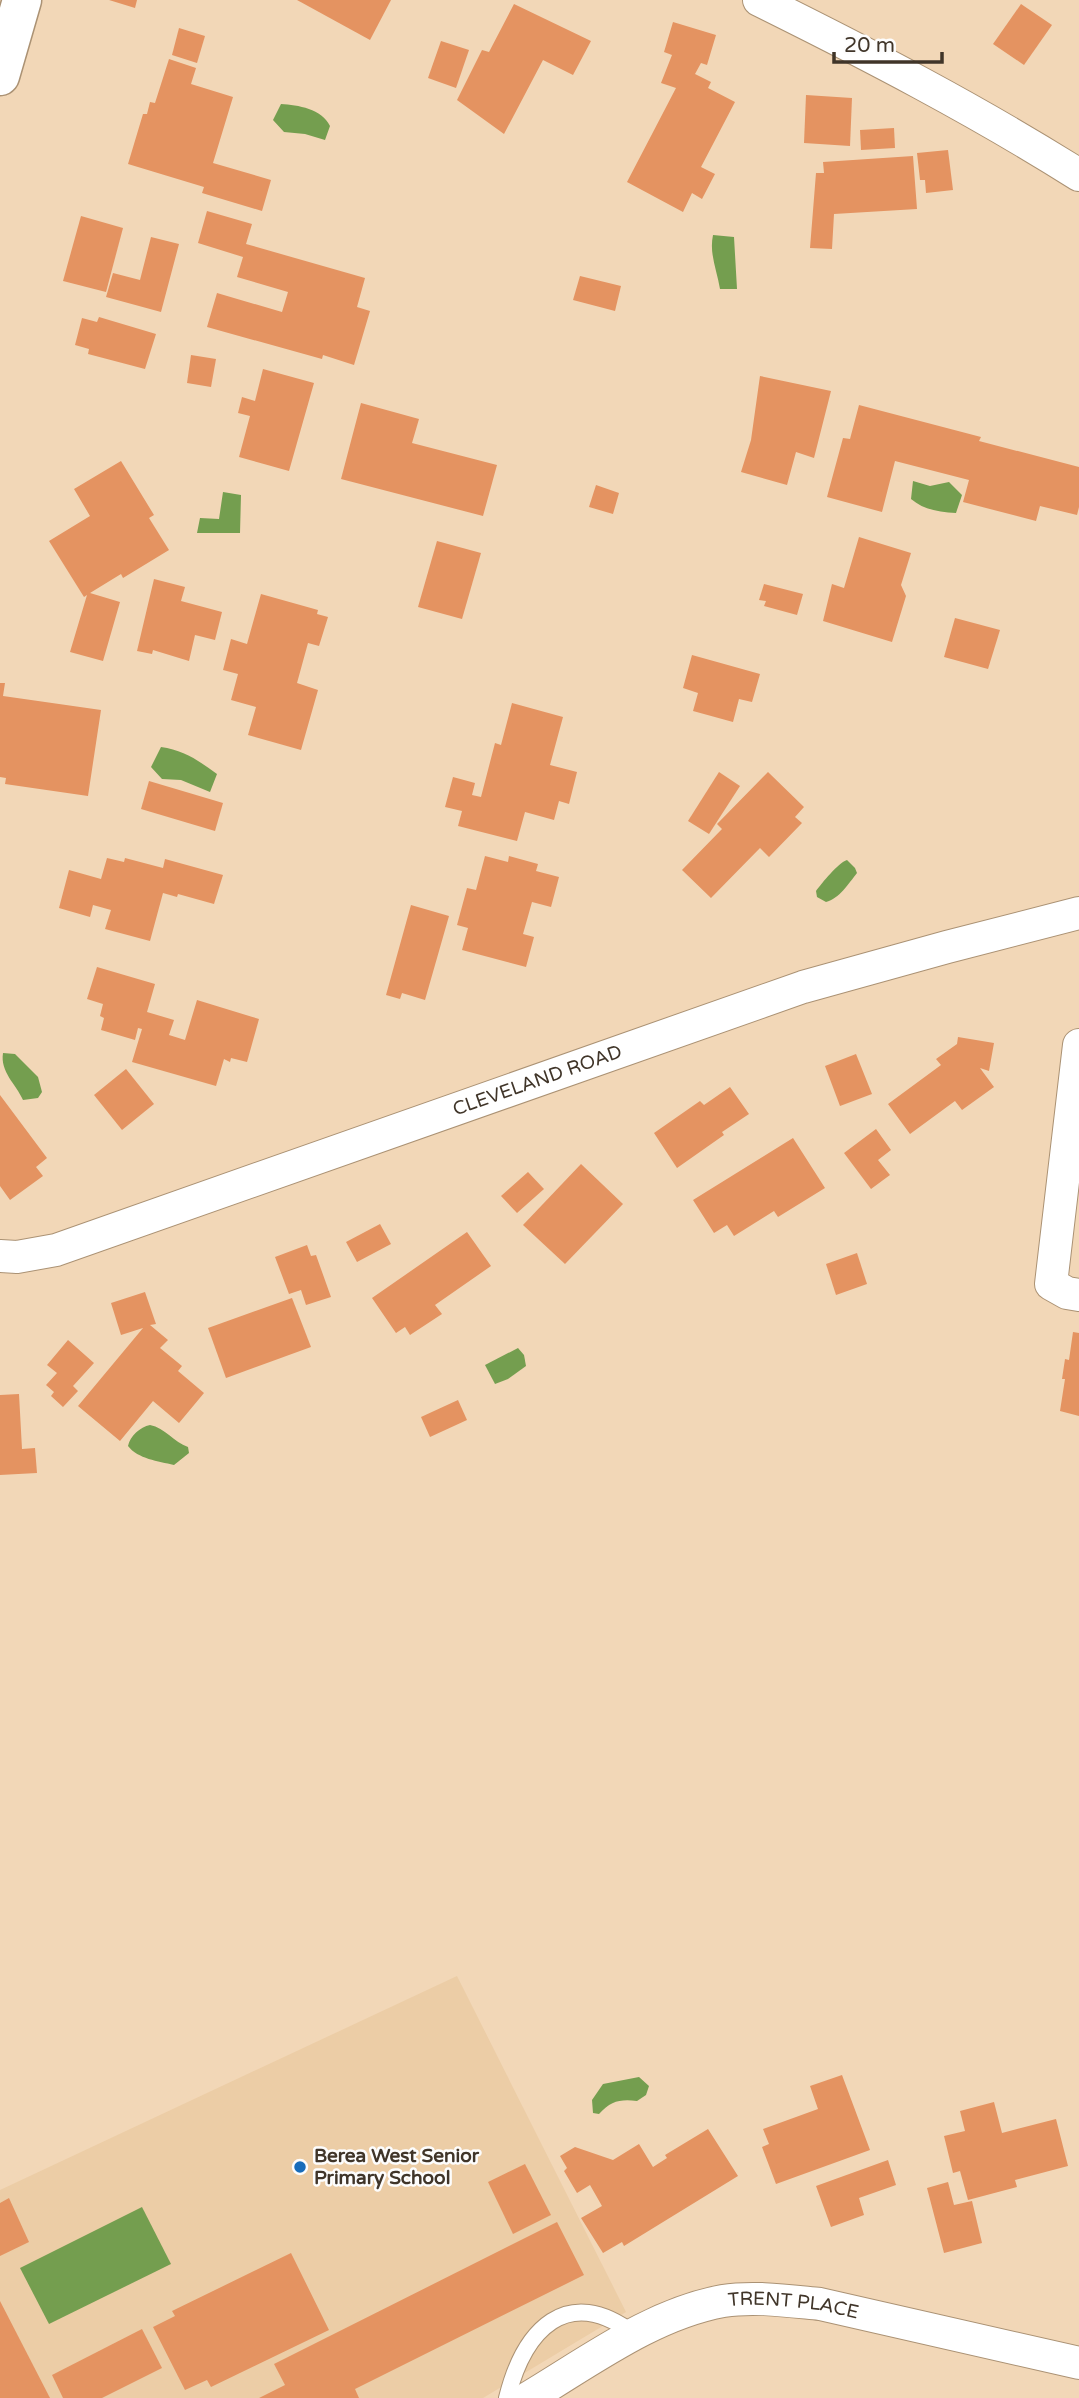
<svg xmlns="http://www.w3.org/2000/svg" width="1079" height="2398" viewBox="0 0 1079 2398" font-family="'Varela Round',sans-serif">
  <rect width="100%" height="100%" fill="#f2d7b7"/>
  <!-- built -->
  <polygon fill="#eccda6" points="457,1976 626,2312 483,2398 0,2398 0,2190"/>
  <!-- water -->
  <g fill="#749e4f">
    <path d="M281 104C298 105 322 109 330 126L325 140 305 134 284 132 273 120Z"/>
    <path d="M713 235 734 237 737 289H720C717 270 709 254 713 235Z"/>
    <path d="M913 481 930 486 949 482 962 495 956 513C939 512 924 510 911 499Z"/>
    <polygon points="223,492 241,495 240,533 197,533 200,518 219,519"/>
    <path d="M161 747C184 750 199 761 217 774L210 792 181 780 162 779 151 767Z"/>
    <path d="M847 860 855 868 857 873C849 883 839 899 826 902L817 897 816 891C822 883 838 863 847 860Z"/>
    <path d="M3 1053 15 1054 38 1077 42 1092 38 1098 23 1100C16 1084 0 1072 3 1053Z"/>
    <polygon points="518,1348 524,1355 526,1366 508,1379 495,1384 485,1365"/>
    <path d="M150 1425C165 1428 174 1442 188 1447L189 1453 174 1465C158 1461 138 1459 128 1446 130 1436 140 1427 150 1425Z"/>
    <path d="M639 2077 649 2086 646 2095 637 2101C620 2099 611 2101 599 2114L593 2113 592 2100 603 2084Z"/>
    <polygon points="142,2207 171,2264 49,2324 20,2268"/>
  </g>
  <!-- building -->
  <g fill="#e49361">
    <polygon points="109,0 137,0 135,8"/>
    <polygon points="297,0 391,0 370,40"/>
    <polygon points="514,4 591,41 573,75 543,60 504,134 457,100 482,50 489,52"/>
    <polygon points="1021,4 1052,25 1024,65 993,44"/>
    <polygon points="673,22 716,35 707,65 701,63 695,74 711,82 708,88 735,102 701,167 715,174 702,199 692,193 683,212 627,182 676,88 661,83 672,55 664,52"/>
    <polygon points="179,28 205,36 197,63 172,55"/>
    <polygon points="441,41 469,50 456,88 428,78"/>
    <polygon points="169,59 196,68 191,84 233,97 213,163 271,180 262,211 202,193 204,187 128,164 143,114 147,114 150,102 155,103"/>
    <polygon points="806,95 852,98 850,146 804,143"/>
    <polygon points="894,128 895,148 861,150 860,130"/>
    <polygon points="948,150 953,190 926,193 925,180 920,180 917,153"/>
    <polygon points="913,156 917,209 834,214 832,249 810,248 816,173 824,173 823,162"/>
    <polygon points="207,211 252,224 246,244 365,278 357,307 370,311 354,365 323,355 322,359 207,327 217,293 282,312 288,292 237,277 243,257 198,243"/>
    <polygon points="81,216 123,228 106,292 63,281"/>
    <polygon points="151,237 179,244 161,312 106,297 113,273 140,280"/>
    <polygon points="580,276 621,286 615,311 573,300"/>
    <polygon points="99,317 156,334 145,369 88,354 89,349 75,345 82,318 97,322"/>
    <polygon points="191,355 216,359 211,387 187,383"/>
    <polygon points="263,369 314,383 289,471 239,457 250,416 238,413 242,397 255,401"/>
    <polygon points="760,376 831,391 814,458 796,452 787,485 741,472 751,440"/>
    <polygon points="361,403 419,419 412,443 497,465 483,516 341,479"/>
    <polygon points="859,405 981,437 979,441 1079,467 1079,507 1077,515 1040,506 1036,521 963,502 969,480 895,461 882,512 827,497 843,438 850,439"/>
    <polygon points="121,461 154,515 149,518 169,550 123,578 121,574 90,593 120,602 103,661 70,652 87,595 84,597 49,541 90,516 74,489"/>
    <polygon points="596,485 619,493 613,514 589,507"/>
    <polygon points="859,537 911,553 901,585 906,596 892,642 823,621 832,584 844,588"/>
    <polygon points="437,541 481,553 462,619 418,607"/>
    <polygon points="154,579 185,587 181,601 222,612 215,640 195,635 189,661 153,650 152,654 137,651"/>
    <polygon points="764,584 803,594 797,615 764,606 766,601 759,600"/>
    <polygon points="261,594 318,610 317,614 328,617 319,646 308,643 297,683 318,690 301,750 248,735 256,707 231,700 238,674 223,670 231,639 247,644"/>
    <polygon points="955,618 1000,630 988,669 944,657"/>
    <polygon points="692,655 760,674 752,702 739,699 733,722 693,711 698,693 683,688"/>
    <polygon points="0,683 5,683 3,696 101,710 88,796 5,784 6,778 0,777"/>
    <polygon points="512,703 563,717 550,765 577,772 569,804 559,801 554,820 525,812 517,841 458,826 462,811 445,807 453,777 475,783 472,795 481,797 495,743 501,745"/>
    <polygon points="719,772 740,786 709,834 688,821"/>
    <polygon points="768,772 804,807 795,817 802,823 769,857 760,848 711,898 682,870 722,829 717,824"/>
    <polygon points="149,781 223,803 215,831 141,809"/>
    <polygon points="485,856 508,862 509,856 538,864 536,871 559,877 551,907 532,902 523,934 534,937 526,967 462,950 468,928 457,925 467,888 476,890"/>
    <polygon points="107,858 124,862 125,858 163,868 165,859 223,875 214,904 178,894 177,897 163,893 150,941 105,929 111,910 93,905 90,917 59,908 69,870 101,879"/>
    <polygon points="411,905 449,916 425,1000 402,993 400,999 386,995"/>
    <polygon points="97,967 155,984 147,1012 174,1020 169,1035 185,1040 197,1000 259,1019 247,1062 231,1058 230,1062 224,1059 216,1086 132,1062 142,1029 138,1028 135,1040 101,1030 104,1018 100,1016 103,1004 87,999"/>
    <polygon points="958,1037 994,1043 989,1071 980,1068 994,1087 962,1110 955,1101 910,1134 888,1104 941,1065 936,1059 957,1044"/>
    <polygon points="856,1054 872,1094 840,1106 825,1066"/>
    <polygon points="126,1069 154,1104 122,1130 94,1095"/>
    <polygon points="730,1087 749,1114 722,1132 724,1135 677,1168 654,1133 700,1101 704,1105"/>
    <polygon points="0,1095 47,1158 36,1167 43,1176 10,1200 0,1186"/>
    <polygon points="876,1129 891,1150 878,1160 890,1175 871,1189 844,1153"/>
    <polygon points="793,1138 825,1188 778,1217 774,1211 734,1236 727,1225 714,1233 693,1200"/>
    <polygon points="581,1164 623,1204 565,1264 523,1225"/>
    <polygon points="528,1172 544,1189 517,1213 501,1196"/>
    <polygon points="380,1224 391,1244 357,1262 346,1242"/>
    <polygon points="467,1232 491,1266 435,1305 442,1314 410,1335 405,1327 396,1333 372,1298"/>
    <polygon points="307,1245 311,1256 316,1255 331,1297 306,1305 301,1290 289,1294 275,1257"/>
    <polygon points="857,1253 867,1284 836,1295 826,1264"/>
    <polygon points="145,1292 156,1324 150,1325 168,1340 160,1348 182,1366 178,1371 204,1393 179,1423 153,1401 120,1441 78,1406 143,1328 121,1335 111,1303"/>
    <polygon points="292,1298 311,1347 226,1378 208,1328"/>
    <polygon points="1073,1332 1079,1333 1079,1416 1060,1411 1065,1379 1062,1379 1065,1359 1069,1360"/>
    <polygon points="68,1340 94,1363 73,1386 78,1391 63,1407 51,1396 54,1392 46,1385 57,1373 47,1365"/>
    <polygon points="19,1394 22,1449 35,1448 37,1473 0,1475 0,1395"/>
    <polygon points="458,1400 467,1420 430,1437 421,1417"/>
    <polygon points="842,2075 870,2150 776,2184 762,2147 769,2144 763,2129 818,2109 810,2086"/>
    <polygon points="994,2102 1002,2133 1056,2119 1068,2166 1015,2180 1017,2187 968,2200 960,2171 953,2173 944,2136 965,2131 960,2111"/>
    <polygon points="708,2129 738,2176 624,2246 622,2242 603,2253 581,2218 602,2206 590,2185 577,2193 564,2171 567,2168 560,2156 575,2147 613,2160 639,2144 653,2167 667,2158 665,2155"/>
    <polygon points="888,2160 896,2185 859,2198 864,2215 831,2227 816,2186"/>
    <polygon points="525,2164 551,2215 513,2234 488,2182"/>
    <polygon points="948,2182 954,2205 972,2201 982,2243 944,2253 927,2188"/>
    <polygon points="9,2198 29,2242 0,2256 0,2203"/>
    <polygon points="557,2222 584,2275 355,2389 359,2398 259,2398 285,2385 274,2364"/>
    <polygon points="291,2253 329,2330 211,2387 207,2380 185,2390 153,2327 175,2316 172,2311"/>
    <polygon points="0,2301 50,2398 0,2398"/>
    <polygon points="142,2329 162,2368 102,2398 63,2398 52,2375"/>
  </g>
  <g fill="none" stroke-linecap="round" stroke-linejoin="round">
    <!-- service casing -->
    <g stroke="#ab9274" stroke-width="18">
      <path id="service" d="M507 2398C524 2330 567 2283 634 2334"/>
    </g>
    <!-- minor casing -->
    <g stroke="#ab9274" stroke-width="34">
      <g id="minor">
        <path d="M759 0C868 54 976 110 1079 175"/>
        <polyline points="1079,1045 1051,1284 1067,1293 1079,1295"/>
        <path id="s1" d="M0 1256 17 1257 56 1250 803 987 947 947 1079 913"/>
        <path id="s2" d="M528 2398C590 2361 652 2314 723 2301 754 2296 789 2301 820 2304L1079 2363"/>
      </g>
    </g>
    <!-- tertiary casing -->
    <g stroke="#ab9274" stroke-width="41">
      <polyline id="tertiary" points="0,76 22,0"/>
    </g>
    <!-- service -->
    <use href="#service" stroke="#fff" stroke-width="16"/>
    <!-- minor -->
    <use href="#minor" stroke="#fff" stroke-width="32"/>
    <!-- tertiary -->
    <use href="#tertiary" stroke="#fff" stroke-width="38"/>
  </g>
  <!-- markers -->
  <circle fill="#186cba" stroke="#fdfdfd" stroke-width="2.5" cx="300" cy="2167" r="7"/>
  <g text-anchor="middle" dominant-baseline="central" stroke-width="5" stroke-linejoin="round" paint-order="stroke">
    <!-- street labels -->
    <g font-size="19" fill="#403529" stroke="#fdfdfd">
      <text stroke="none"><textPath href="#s1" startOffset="567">CLEVELAND ROAD</textPath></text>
      <text stroke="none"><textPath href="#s2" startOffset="290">TRENT PLACE</textPath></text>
    </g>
    <!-- poi labels -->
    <g font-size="19" font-weight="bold" fill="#403529" stroke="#fdfdfd" text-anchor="start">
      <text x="314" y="2156">Berea West Senior<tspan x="314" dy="22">Primary School</tspan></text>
    </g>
  </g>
  <!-- scale -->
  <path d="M834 52v10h108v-10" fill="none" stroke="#403529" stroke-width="3.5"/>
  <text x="844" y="52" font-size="21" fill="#403529" stroke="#fdfdfd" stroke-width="5" paint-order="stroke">20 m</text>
</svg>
